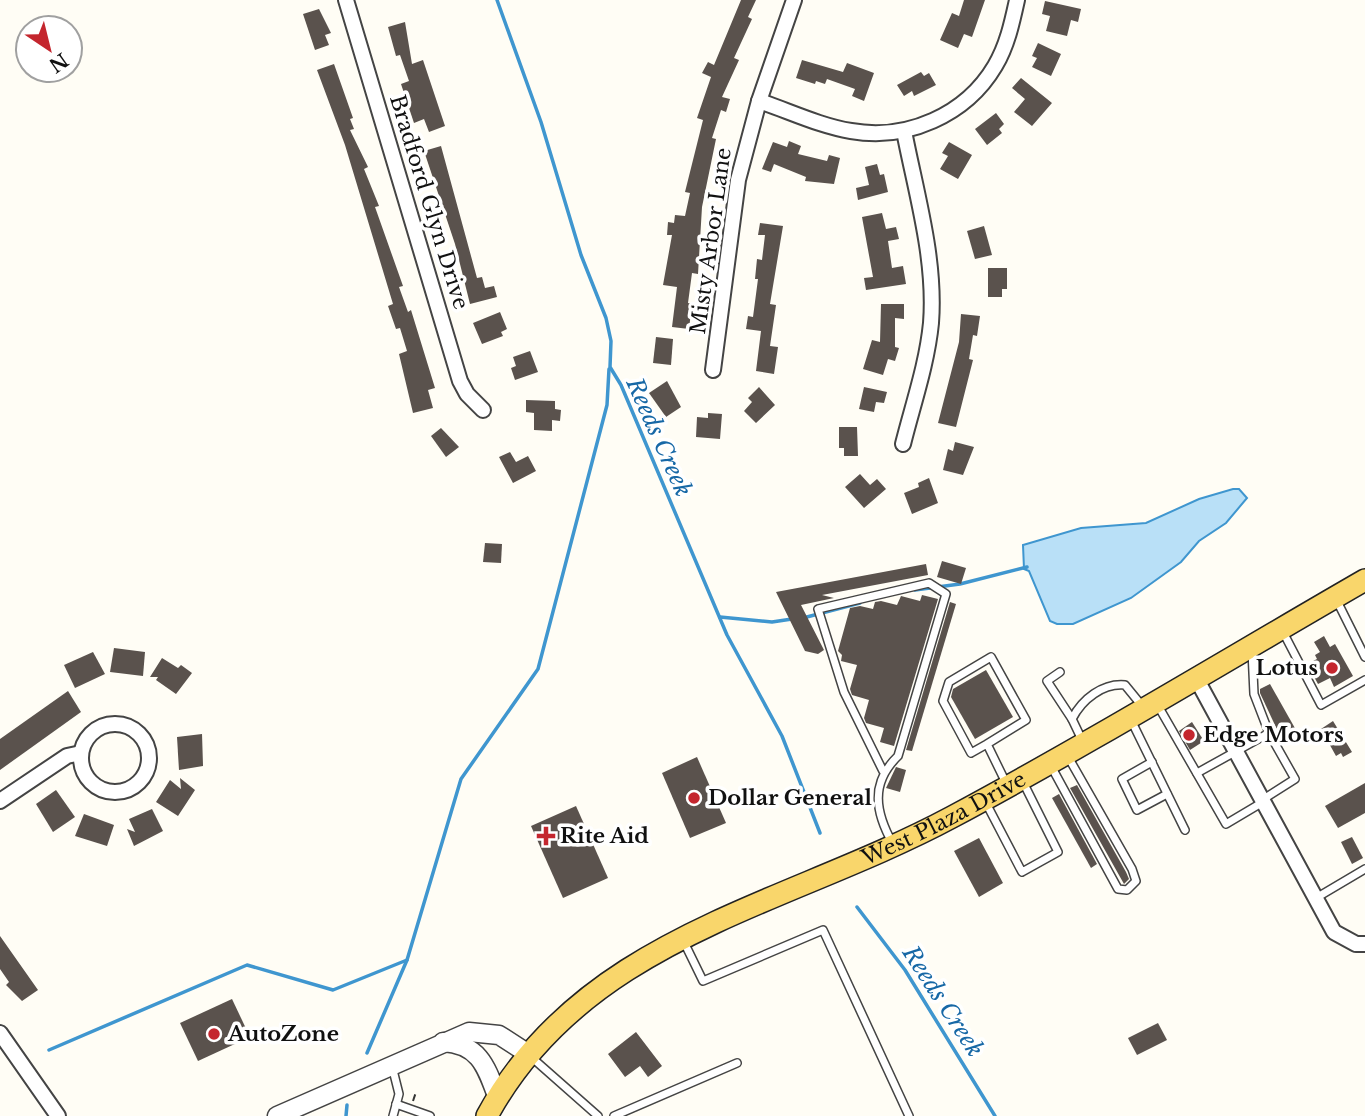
<svg xmlns="http://www.w3.org/2000/svg" width="1365" height="1116" viewBox="0 0 1365 1116" font-family="'Libre Baskerville',serif">
  <rect width="100%" height="100%" fill="#fffdf5"/>
  <!-- water -->
  <polygon fill="#b9e0f7" stroke="#3f96cf" stroke-width="2" points="1233,489 1239,489 1247,498 1226,523 1199,541 1181,562 1131,598 1073,624 1057,624 1050,621 1029,571 1024,569 1023,545 1081,528 1146,523 1199,499"/>
  <g fill="none" stroke-linecap="round" stroke-linejoin="round">
    <!-- stream -->
    <g stroke="#3f96cf" stroke-width="3.5">
      <polyline points="497,0 541,122 581,255 606,318 611,341 610,367 621,385 727,635 782,736 820,833"/>
      <polyline points="915,590 960,584 1027,567"/>
      <polyline points="720,617 772,622 792,619"/>
      <polyline points="803,618 860,603"/>
      <polyline points="857,907 905,970 995,1116"/>
      <polyline points="49,1050 247,965 333,990 407,960"/>
      <polyline points="367,1053 407,960 461,779 538,669 607,405 609,369"/>
      <polyline points="346,1116 347,1105"/>
    </g>
  </g>
  <!-- building -->
  <g fill="#5a524d">
    <polygon points="741,0 756,0 748,17 752,19 734,58 739,60 722,97 730,99 726,112 721,110 712,138 716,139 702,207 698,274 692,273 688,303 692,304 689,329 672,327 677,287 663,285 672,235 667,235 668,222 674,223 675,215 685,216 690,193 685,192 703,120 697,118 711,77 702,73 708,62 714,65"/>
    <polygon points="964,0 985,0 972,37 964,34 958,48 940,40 952,13 959,16"/>
    <polygon points="1045,1 1081,9 1078,22 1071,20 1067,36 1046,31 1050,16 1042,14"/>
    <polygon points="319,9 331,33 325,35 329,45 315,50 303,14"/>
    <polygon points="405,22 412,64 423,60 445,126 429,132 424,119 414,123 401,84 409,81 400,55 396,56 388,27"/>
    <polygon points="1038,43 1061,54 1051,76 1032,67 1037,58 1032,56"/>
    <polygon points="802,60 843,72 847,63 874,73 864,101 852,96 855,89 827,79 825,84 816,81 815,84 796,78"/>
    <polygon points="334,64 353,118 350,119 354,129 350,130 368,167 364,169 379,206 375,207 403,286 399,287 408,312 411,310 435,388 428,390 433,408 413,413 399,354 407,351 400,328 396,329 388,306 393,304 345,145 317,70"/>
    <polygon points="921,72 924,76 929,73 936,85 914,96 912,91 904,96 897,85"/>
    <polygon points="1021,78 1052,103 1032,126 1014,112 1025,99 1012,88"/>
    <polygon points="996,113 1004,124 999,129 1002,133 987,145 975,129"/>
    <polygon points="789,141 801,146 798,154 827,161 829,155 840,158 834,184 805,181 806,177 774,164 771,172 762,169 773,142 787,147"/>
    <polygon points="949,142 972,155 958,179 940,169 948,156 942,153"/>
    <polygon points="441,146 477,278 482,277 485,288 494,286 497,297 470,304 455,244 424,151"/>
    <polygon points="877,164 880,175 884,174 888,192 858,200 856,188 869,185 865,167"/>
    <polygon points="882,213 886,229 896,227 899,239 888,241 892,268 903,266 906,284 866,290 864,278 873,277 862,217"/>
    <polygon points="760,223 783,226 770,304 776,305 770,346 778,347 774,374 756,371 761,331 746,329 748,316 753,317 758,279 755,279 757,259 762,260 765,235 758,235"/>
    <polygon points="984,226 992,255 975,259 967,231"/>
    <polygon points="988,268 1007,268 1007,289 1002,289 1002,297 988,297"/>
    <polygon points="881,304 904,304 904,319 895,318 895,347 899,348 895,361 888,359 883,375 863,369 872,340 880,342"/>
    <polygon points="500,312 507,329 501,332 503,336 482,344 473,323"/>
    <polygon points="961,314 980,316 977,336 973,335 969,359 973,360 956,427 938,423 959,342"/>
    <polygon points="656,337 673,339 671,365 653,363"/>
    <polygon points="530,351 538,372 515,380 511,368 516,366 513,357"/>
    <polygon points="667,381 681,407 666,417 649,393"/>
    <polygon points="759,387 775,405 756,423 744,411 752,402 748,398"/>
    <polygon points="864,387 887,392 884,403 876,402 874,412 859,409"/>
    <polygon points="526,400 555,401 555,409 561,410 560,421 552,420 552,431 534,430 534,413 526,412"/>
    <polygon points="708,413 722,414 720,439 696,437 697,417 708,418"/>
    <polygon points="839,427 857,427 858,456 844,456 844,448 839,448"/>
    <polygon points="441,428 459,447 446,457 431,436"/>
    <polygon points="955,442 974,447 963,475 943,470 948,449 953,451"/>
    <polygon points="510,452 516,462 528,456 536,471 513,483 499,457"/>
    <polygon points="860,474 870,485 877,479 886,489 864,508 845,487"/>
    <polygon points="929,478 938,503 912,514 904,493 919,487 918,483"/>
    <polygon points="485,543 502,544 501,563 483,562"/>
    <polygon points="942,561 966,568 961,584 937,577"/>
    <polygon points="926,564 928,575 822,595 834,598 801,605 824,650 818,654 805,651 776,592"/>
    <polygon points="922,595 938,599 894,746 880,742 884,728 866,723 864,718 869,700 852,695 850,689 857,665 841,661 842,655 838,651 850,608 860,606 873,609 875,602 881,601 897,605 901,596 920,601"/>
    <polygon points="950,602 956,604 912,751 906,750"/>
    <polygon points="1324,636 1330,647 1335,644 1353,676 1334,687 1330,678 1318,684 1307,664 1317,659 1315,655 1320,652 1314,642"/>
    <polygon points="114,648 145,652 143,676 110,672"/>
    <polygon points="93,652 105,674 75,688 64,665"/>
    <polygon points="162,658 178,668 181,665 192,673 176,694 156,680 158,677 150,677"/>
    <polygon points="986,670 1013,717 975,739 951,697 953,689"/>
    <polygon points="1270,684 1296,730 1281,738 1260,693 1260,689"/>
    <polygon points="68,691 81,712 0,770 0,739"/>
    <polygon points="1333,721 1352,752 1343,757 1341,753 1336,756 1321,729"/>
    <polygon points="1192,722 1204,741 1190,750 1179,731"/>
    <polygon points="202,734 203,766 179,770 177,737"/>
    <polygon points="697,757 726,823 690,838 662,773"/>
    <polygon points="896,767 906,770 900,792 886,788"/>
    <polygon points="180,778 195,790 178,816 156,802 170,780 181,789"/>
    <polygon points="1365,783 1365,813 1338,828 1325,806"/>
    <polygon points="1077,785 1126,872 1129,879 1124,884 1070,788"/>
    <polygon points="56,790 75,817 53,832 36,804"/>
    <polygon points="1059,794 1097,864 1091,868 1052,798"/>
    <polygon points="576,806 608,878 563,898 531,826"/>
    <polygon points="152,809 163,831 134,846 127,829 135,832 129,819"/>
    <polygon points="84,814 114,825 107,846 75,836"/>
    <polygon points="1352,837 1363,858 1352,864 1341,842"/>
    <polygon points="979,838 1003,883 979,897 954,851"/>
    <polygon points="0,936 38,990 22,1001 6,985 9,982 0,969"/>
    <polygon points="232,999 250,1037 198,1061 180,1023"/>
    <polygon points="1158,1023 1167,1040 1137,1055 1128,1038"/>
    <polygon points="636,1032 662,1066 648,1077 640,1066 625,1077 608,1054"/>
  </g>
  <g fill="none" stroke-linecap="round" stroke-linejoin="round">
    <!-- service casing -->
    <g stroke="#444" stroke-width="10">
      <g id="service">
        <polyline points="1337,601 1365,657"/>
        <polyline points="1282,630 1321,705 1365,680"/>
        <polyline points="1060,672 1047,681 1072,719"/>
        <polyline points="1157,704 1226,824 1263,802"/>
        <polyline points="1131,720 1185,830"/>
        <path d="M1083 742 1072 719C1082 699 1103 683 1125 685L1143 707"/>
        <polyline points="987,744 1026,720 991,657 949,682 943,701 971,753 987,744 1007,785"/>
        <polyline points="1152,762 1122,779 1137,810 1167,794"/>
        <polyline points="1051,766 1118,889 1127,890 1136,881 1132,869 1067,755"/>
        <path d="M883 771 844 692 818 609 929 583 946 594 898 756C870 783 875 812 893 844"/>
        <polyline points="1197,773 1269,733 1254,694 1252,651"/>
        <polyline points="1262,800 1295,779 1269,733"/>
        <polyline points="986,803 1022,872 1058,852 1023,782"/>
        <polyline points="1316,898 1365,869"/>
        <polyline points="683,940 703,981 823,930 909,1116"/>
        <polyline points="530,1056 598,1116"/>
        <polyline points="392,1066 399,1094 393,1116"/>
        <polyline points="396,1104 430,1116"/>
        <polyline points="614,1116 737,1063"/>
      </g>
    </g>
    <!-- minor casing -->
    <g stroke="#444" stroke-width="18">
      <g id="minor">
        <polyline points="346,0 460,381 467,394 483,410"/>
        <path d="M759 101C789 111 820 126 851 131 907 141 966 115 995 66 1007 46 1012 23 1017 0"/>
        <polyline points="713,370 738,180 759,101 794,0"/>
        <path d="M903 444C913 404 927 364 931 323 936 259 916 193 904 131"/>
        <polyline points="1196,678 1334,932 1356,944 1365,944"/>
        <circle cx="115" cy="758" r="34"/>
        <polyline points="0,801 67,756 81,753"/>
        <polyline points="0,1033 58,1116"/>
      </g>
    </g>
    <!-- tertiary casing -->
    <g stroke="#444" stroke-width="21">
      <g id="tertiary">
        <path d="M443 1042C479 1044 486 1066 497 1096"/>
        <polyline points="277,1116 469,1032 499,1035 527,1053"/>
      </g>
    </g>
    <!-- primary casing -->
    <g stroke="#222" stroke-width="24">
      <g id="primary">
        <path id="s1" d="M487 1116C584 937 786 906 952 817 1092 742 1228 659 1365 580"/>
      </g>
    </g>
    <!-- path -->
    <polyline stroke="#333" stroke-width="2" stroke-dasharray="7 3.5" stroke-linecap="butt" points="413,1101 416,1092"/>
    <!-- service -->
    <use href="#service" stroke="#fff" stroke-width="7"/>
    <!-- minor -->
    <use href="#minor" stroke="#fff" stroke-width="14"/>
    <!-- tertiary -->
    <use href="#tertiary" stroke="#fff" stroke-width="18"/>
    <!-- primary -->
    <use href="#primary" stroke="#f9d66b" stroke-width="21"/>
  </g>
  <!-- markers -->
  <g fill="#c4262e" stroke="#fff" stroke-width="2.5">
    <circle cx="1332" cy="668" r="7"/>
    <circle cx="1189" cy="735" r="7"/>
    <circle cx="694" cy="798" r="7"/>
    <path d="M542.5 825.5h7v7h7v7h-7v7h-7v-7h-7v-7h7z"/>
    <circle cx="214" cy="1034" r="7"/>
  </g>
  <g text-anchor="middle" dominant-baseline="central" stroke-width="7" stroke-linejoin="round" paint-order="stroke">
    <!-- street labels -->
    <g font-size="21" fill="#111" stroke="#fff">
      <text transform="translate(429 202) rotate(73)">Bradford Glyn Drive</text>
      <text transform="translate(711 241) rotate(-82)">Misty Arbor Lane</text>
      <text stroke="none"><textPath href="#s1" startOffset="556">West Plaza Drive</textPath></text>
    </g>
    <!-- poi labels -->
    <g font-size="21" font-weight="bold" fill="#111" stroke="#fff" text-anchor="start">
      <text x="1318" y="668" text-anchor="end">Lotus</text>
      <text x="1203" y="735">Edge Motors</text>
      <text x="708" y="798">Dollar General</text>
      <text x="560" y="836">Rite Aid</text>
      <text x="228" y="1034">AutoZone</text>
    </g>
    <!-- water labels -->
    <g font-size="23" font-style="italic" fill="#1768a6" stroke="#fff">
      <text transform="translate(659 437) rotate(66)">Reeds Creek</text>
      <text transform="translate(943 1001) rotate(57)">Reeds Creek</text>
    </g>
  </g>
  <!-- north arrow -->
  <g transform="translate(49 49) rotate(145)"><circle r="33" fill="#ffffff" stroke="#a0a0a0" stroke-width="2"/>
  <path d="M0-5L12 26L0 18L-12 26Z" fill="#c4262e"/>
  <text y="-10" font-size="19" font-weight="bold" text-anchor="middle" fill="#111111">N</text>
  </g>
</svg>
